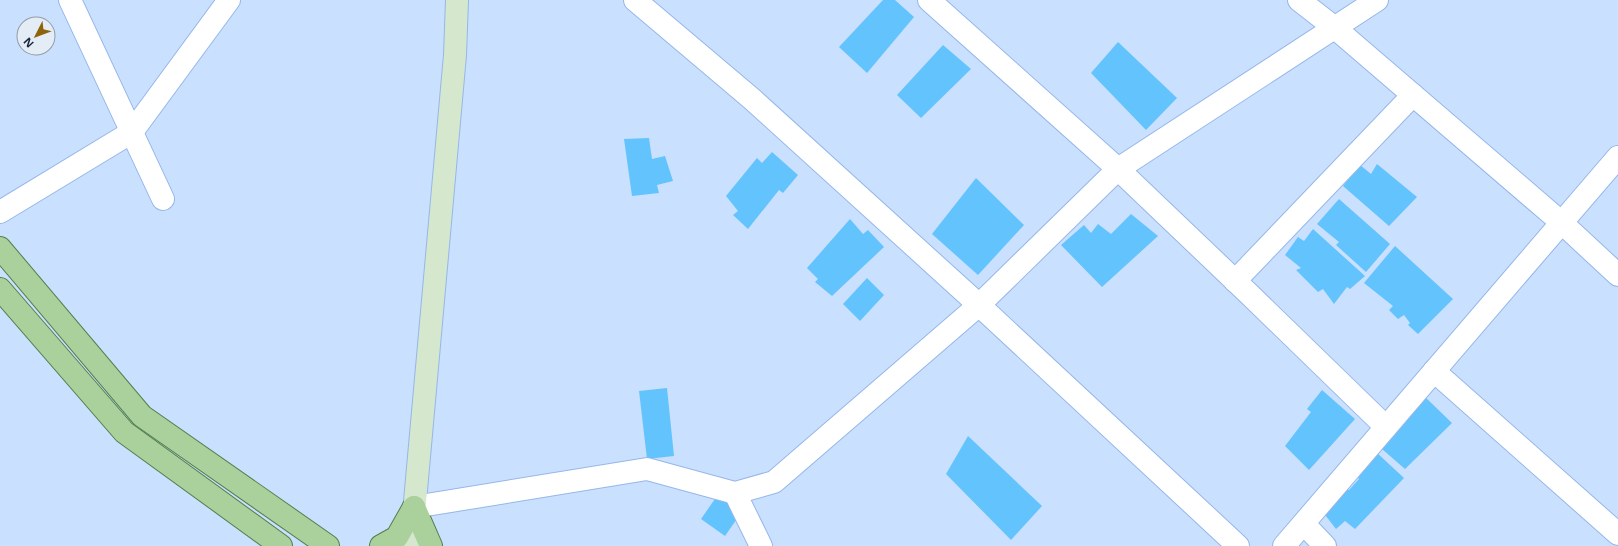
<svg xmlns="http://www.w3.org/2000/svg" width="1618" height="546" viewBox="0 0 1618 546" font-family="'Open Sans',sans-serif">
  <rect width="100%" height="100%" fill="#cae0ff"/>
  <!-- building -->
  <g fill="#63c3fc">
    <polygon points="883,0 895,0 914,17 867,73 839,47"/>
    <polygon points="1118,42 1177,98 1146,130 1091,73"/>
    <polygon points="943,45 971,69 921,118 897,95"/>
    <polygon points="649,138 652,159 665,156 673,181 657,185 659,193 632,196 624,139"/>
    <polygon points="772,152 798,175 783,193 779,190 748,229 733,215 738,211 726,196 757,158 762,163"/>
    <polygon points="1377,164 1417,197 1389,226 1343,186 1360,165 1371,174"/>
    <polygon points="976,178 1024,225 978,275 932,234"/>
    <polygon points="1339,199 1390,244 1366,272 1336,245 1339,242 1317,224"/>
    <polygon points="1131,214 1158,236 1102,287 1061,245 1084,225 1091,233 1098,224 1111,234"/>
    <polygon points="850,219 863,234 868,230 884,247 832,296 815,282 818,279 807,268"/>
    <polygon points="1313,229 1365,276 1350,289 1347,287 1334,304 1323,289 1318,292 1296,270 1301,268 1285,255 1298,237 1304,241"/>
    <polygon points="1395,246 1453,299 1418,334 1408,325 1410,323 1404,315 1398,319 1389,310 1393,306 1364,283"/>
    <polygon points="867,278 884,295 860,321 843,304"/>
    <polygon points="667,388 674,456 647,459 639,391"/>
    <polygon points="1322,390 1355,419 1309,470 1285,446 1311,412 1307,409"/>
    <polygon points="1424,396 1452,423 1405,469 1382,449 1406,422 1402,416"/>
    <polygon points="968,436 1042,506 1011,540 946,474"/>
    <polygon points="1376,452 1404,478 1355,529 1345,521 1336,529 1319,507 1340,487 1349,490 1359,479 1353,472"/>
    <polygon points="717,496 741,513 725,536 701,519"/>
  </g>
  <g fill="none" stroke-linecap="round" stroke-linejoin="round">
    <!-- minor casing -->
    <g stroke="#95b7e9" stroke-width="24">
      <g id="minor">
        <polyline points="70,0 163,199"/>
        <polyline points="635,0 752,99 979,305 1238,546"/>
        <polyline points="929,0 1118,169 1249,294 1386,427"/>
        <polyline points="1299,0 1335,28 1562,223 1618,275"/>
        <polyline points="0,212 132,132 229,0"/>
        <polyline points="1235,281 1413,95"/>
        <polyline points="1434,371 1618,534"/>
        <polyline points="735,493 761,546"/>
        <polyline points="414,507 647,469 735,493 774,482 979,305 1118,169 1377,0"/>
        <polyline points="1304,524 1325,546"/>
        <polyline points="1284,546 1618,157"/>
      </g>
    </g>
    <!-- secondary casing -->
    <g stroke="#95b7e9" stroke-width="24">
      <polyline id="secondary" points="411,546 455,55 457,0"/>
    </g>
    <!-- primary casing -->
    <g stroke="#527f4e" stroke-width="24">
      <g id="primary">
        <polyline points="0,248 142,416 328,546"/>
        <polyline points="0,289 124,432 281,546"/>
        <polyline points="414,507 431,546"/>
        <polyline points="381,546 397,537 414,507"/>
      </g>
    </g>
    <!-- minor -->
    <use href="#minor" stroke="#fff" stroke-width="22"/>
    <!-- secondary -->
    <use href="#secondary" stroke="#d5e7cd" stroke-width="22"/>
    <!-- primary -->
    <use href="#primary" stroke="#aad09b" stroke-width="22"/>
  </g>
  <!-- north arrow -->
  <g transform="translate(36 36) rotate(228)"><circle r="19" fill="#e4ecf6" stroke="#929caa"/>
  <path d="M0-3L7 15L0 10L-7 15Z" fill="#8f630b"/>
  <text y="-6" font-size="11" font-weight="bold" text-anchor="middle" fill="#182539">N</text>
  </g>
</svg>
